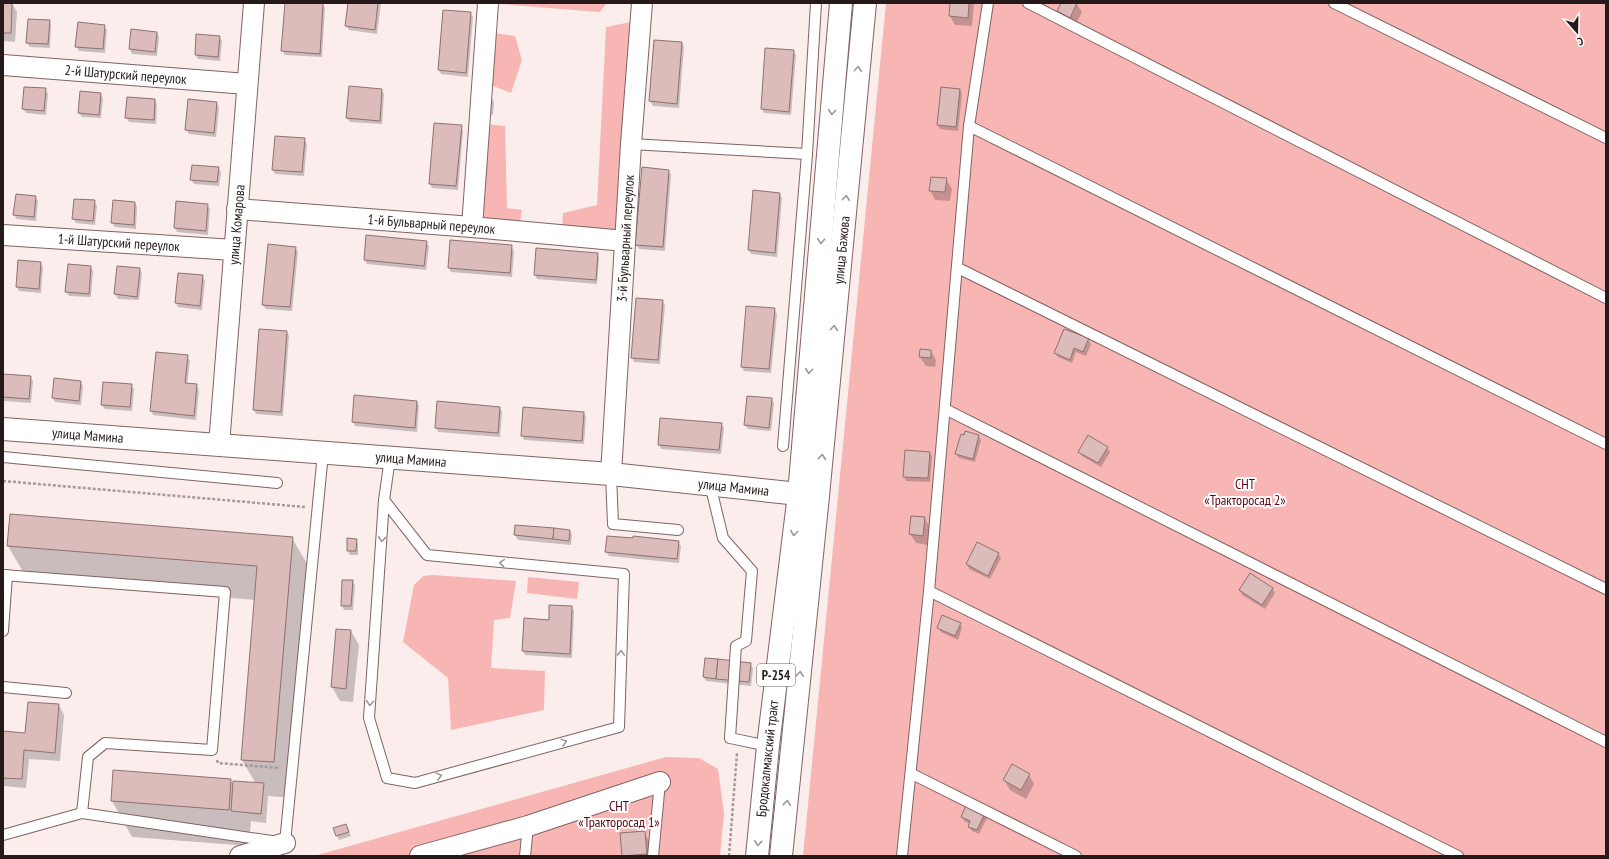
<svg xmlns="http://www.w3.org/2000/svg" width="1609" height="859" viewBox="0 0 1609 859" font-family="'PT Sans Narrow',sans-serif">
  <rect width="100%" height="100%" fill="#faedec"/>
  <!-- green -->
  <g fill="#f7b6b4">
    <polygon points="500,3 607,3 600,12 500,4"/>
    <polygon points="886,3 1606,3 1606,856 803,856"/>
    <polygon points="631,22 619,231 562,228 563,213 597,205 606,27"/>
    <polygon points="494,33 515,36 522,60 511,93 488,84"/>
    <polygon points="485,124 505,126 507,208 522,210 520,223 479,220"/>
    <polygon points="433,575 516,581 510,618 494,620 491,668 545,671 544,710 451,730 448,678 403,642 414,585 423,576"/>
    <polygon points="528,577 579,582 577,599 527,593"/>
    <polygon points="666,757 699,758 718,769 724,813 720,856 314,856"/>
  </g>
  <!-- shadow -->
  <g fill="#0003">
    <polygon points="3,3 12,3 17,12 15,42 3,41"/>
    <polygon points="286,3 323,4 325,8 322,57 285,55 282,51"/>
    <polygon points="349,3 381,3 377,34 349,30 346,26"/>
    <polygon points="951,3 974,3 972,26 955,25 950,16"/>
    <polygon points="1062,3 1076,3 1082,12 1075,26 1063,20 1058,11"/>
    <polygon points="470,13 473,17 468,77 441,74 439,70"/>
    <polygon points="49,21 51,25 50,48 30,47 27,43"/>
    <polygon points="104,26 107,30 105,53 79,51 76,46"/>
    <polygon points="132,30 157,32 159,37 157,56 132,54 130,49"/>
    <polygon points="197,35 219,37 222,41 220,61 198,59 196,55"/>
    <polygon points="655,41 682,43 684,47 679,108 653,106 650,101"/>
    <polygon points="766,49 793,51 796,55 791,115 764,113 762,109"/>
    <polygon points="45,89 48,94 46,115 26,113 23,109"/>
    <polygon points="381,90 384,94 382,124 350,122 347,118"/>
    <polygon points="960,90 962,94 958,131 940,129 938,125"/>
    <polygon points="100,94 103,98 101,118 82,117 79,113"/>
    <polygon points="488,97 492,98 494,102 493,115 489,114"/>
    <polygon points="155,100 157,104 156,124 129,122 126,117"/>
    <polygon points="216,103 219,107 216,137 189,134 186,130"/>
    <polygon points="461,126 463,131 458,190 432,188 430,184"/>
    <polygon points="304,139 307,144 304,176 275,174 273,170"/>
    <polygon points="218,168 221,172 219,186 194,184 191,180"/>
    <polygon points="669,171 671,175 665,251 639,249 636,245"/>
    <polygon points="946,179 952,189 950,201 935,200 930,190"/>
    <polygon points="754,192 779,194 782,198 777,257 751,254 749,250"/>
    <polygon points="35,197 38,201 36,221 17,219 14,215"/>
    <polygon points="75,200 94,201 97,206 95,225 76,223 73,219"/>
    <polygon points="135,203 137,207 136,229 115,227 112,223"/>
    <polygon points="207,205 210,209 208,235 177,232 175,228"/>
    <polygon points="426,242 429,246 426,270 367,264 365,260"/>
    <polygon points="511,246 514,251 512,277 451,272 449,268"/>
    <polygon points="295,248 298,252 292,311 266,309 263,305"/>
    <polygon points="597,254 599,258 597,284 537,279 535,275"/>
    <polygon points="40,263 43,267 41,293 19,291 17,287"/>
    <polygon points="91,267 93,271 91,297 69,296 66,291"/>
    <polygon points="118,267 140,269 142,274 139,300 118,299 115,294"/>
    <polygon points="179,274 202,276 205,281 202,310 178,307 176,303"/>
    <polygon points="662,301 665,305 660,364 634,362 632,357"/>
    <polygon points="774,309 777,314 771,373 744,371 742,367"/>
    <polygon points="287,332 289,336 283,416 256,414 254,410"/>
    <polygon points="1088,339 1091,344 1086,356 1076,352 1072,363 1058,357 1055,353"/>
    <polygon points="931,351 936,360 935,367 926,366 920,357"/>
    <polygon points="156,354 187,356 190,361 187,385 196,385 199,390 196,420 153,415 151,411"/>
    <polygon points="3,375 30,377 33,381 31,403 3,401"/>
    <polygon points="55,379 80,381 83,386 81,405 55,402 53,398"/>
    <polygon points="131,385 134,389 132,411 105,409 102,405"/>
    <polygon points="772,399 774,403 771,431 748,429 745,425"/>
    <polygon points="417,402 419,406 417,432 355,426 353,422"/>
    <polygon points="500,408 502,412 500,437 438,432 436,427"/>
    <polygon points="584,413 586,417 584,444 524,440 522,435"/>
    <polygon points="721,424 724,428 721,454 661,449 659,445"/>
    <polygon points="978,436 981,440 975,462 959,458 956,454"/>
    <polygon points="1107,448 1110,452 1101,467 1082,456 1080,452"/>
    <polygon points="930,453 932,457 930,482 906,481 904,476"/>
    <polygon points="11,515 292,538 313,574 294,798 268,796 266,823 251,821 249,846 132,837 112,801 114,771 230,780 234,786 256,784 242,760 256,600 29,582 8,546"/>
    <polygon points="924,518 930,527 927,545 916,543 910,534"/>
    <polygon points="516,526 570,531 572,535 571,545 518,540 515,535"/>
    <polygon points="356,540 358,544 358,555 350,555 348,551"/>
    <polygon points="678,542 681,546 679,563 609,556 606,552"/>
    <polygon points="998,554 1001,558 990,579 969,569 967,564"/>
    <polygon points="352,581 355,585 353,610 344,610 342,605"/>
    <polygon points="1272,588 1275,593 1265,609 1242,595 1240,590"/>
    <polygon points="572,607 574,611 572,658 525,655 523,651 550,621"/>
    <polygon points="960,624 962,628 958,640 941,632 938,628"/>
    <polygon points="337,630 351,631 359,645 353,702 340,701 332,687"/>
    <polygon points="750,664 753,668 751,686 706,681 704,677"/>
    <polygon points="59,705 64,715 60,761 29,759 26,788 3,786 3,732 26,734"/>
    <polygon points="1029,775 1034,784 1026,799 1010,790 1004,780"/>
    <polygon points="967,805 988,816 979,834 972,831 969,827 970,824 964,821 962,817"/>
    <polygon points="346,825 351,836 339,840 335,829"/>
    <polygon points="644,832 649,841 651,856 623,856"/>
  </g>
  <!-- building -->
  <g fill="#dbbcba" stroke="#8e7170">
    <polygon points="3,3 12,3 11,33 3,33"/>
    <polygon points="285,3 323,3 320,54 281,51"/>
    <polygon points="348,3 378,3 375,30 345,26"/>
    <polygon points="950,3 969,3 968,18 949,16"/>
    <polygon points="1061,3 1077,3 1070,18 1057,11"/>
    <polygon points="443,10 471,12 466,73 438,70"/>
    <polygon points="28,19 50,20 48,44 26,43"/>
    <polygon points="78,22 105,25 103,49 75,47"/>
    <polygon points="131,29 157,32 155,52 129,49"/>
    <polygon points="196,34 220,36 218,57 195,55"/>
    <polygon points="654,40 682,42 677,104 649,101"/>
    <polygon points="765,48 794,50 789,112 761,109"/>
    <polygon points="349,86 382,89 380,121 346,118"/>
    <polygon points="24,87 46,88 44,111 22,109"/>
    <polygon points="941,87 960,89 956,127 937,125"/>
    <polygon points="80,91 101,93 99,115 78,113"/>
    <polygon points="127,97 155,99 154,120 125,118"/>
    <polygon points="188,99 217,102 214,133 185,130"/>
    <polygon points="434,123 462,125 456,186 429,184"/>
    <polygon points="275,136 305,138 302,172 272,170"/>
    <polygon points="192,165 219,167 217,182 190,180"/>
    <polygon points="642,167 669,170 663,247 635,245"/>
    <polygon points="931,177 947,178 945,192 929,191"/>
    <polygon points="753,190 780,193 775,253 748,250"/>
    <polygon points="16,194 36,196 34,217 13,215"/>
    <polygon points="74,199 95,200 93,221 72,219"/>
    <polygon points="113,200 135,202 134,225 111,223"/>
    <polygon points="176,201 208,204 206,231 174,228"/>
    <polygon points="366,235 427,241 424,266 364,260"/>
    <polygon points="450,240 512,245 510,273 448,268"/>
    <polygon points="268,244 296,247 290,307 262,305"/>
    <polygon points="536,248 598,253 596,280 534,275"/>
    <polygon points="18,260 41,262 39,289 16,287"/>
    <polygon points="68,264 91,266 89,294 65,292"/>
    <polygon points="117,266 140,268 137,297 114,294"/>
    <polygon points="178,273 203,275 200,306 175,303"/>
    <polygon points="636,298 663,300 658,360 631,358"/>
    <polygon points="746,306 775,308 769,369 741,367"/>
    <polygon points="259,329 287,331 281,412 253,410"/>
    <polygon points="1064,329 1089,338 1083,352 1074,348 1070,360 1054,353"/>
    <polygon points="920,349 931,350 931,358 919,357"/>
    <polygon points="156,352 188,355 185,383 197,384 194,416 150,411"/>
    <polygon points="3,374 31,376 29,399 3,397"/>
    <polygon points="54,378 81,381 79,401 52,398"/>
    <polygon points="103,382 132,384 130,407 101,405"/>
    <polygon points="354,395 417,401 415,428 352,422"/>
    <polygon points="747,396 772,398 769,428 744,425"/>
    <polygon points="437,401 500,407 498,433 435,428"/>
    <polygon points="523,407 584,412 582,441 521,436"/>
    <polygon points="660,418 722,423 719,450 658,445"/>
    <polygon points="965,431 979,435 973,459 955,454 961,434 964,435"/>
    <polygon points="1088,435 1108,447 1098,463 1078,452"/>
    <polygon points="905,450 930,452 928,478 903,477"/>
    <polygon points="10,514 293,537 274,762 241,760 257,566 7,546"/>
    <polygon points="911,516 925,517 923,536 909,534"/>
    <polygon points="515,525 554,528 553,539 514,535"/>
    <polygon points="554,528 570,530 569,541 553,539"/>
    <polygon points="607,536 633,538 633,536 679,541 677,559 605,552"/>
    <polygon points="347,538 357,539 356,551 347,551"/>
    <polygon points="977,542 999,553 988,576 966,564"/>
    <polygon points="1250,573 1273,588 1262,605 1239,590"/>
    <polygon points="342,580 353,580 351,606 341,606"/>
    <polygon points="549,605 572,606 570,654 522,651 524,618 549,620"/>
    <polygon points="942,615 961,623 955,636 937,628"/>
    <polygon points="336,629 351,630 346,689 331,687"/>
    <polygon points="705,658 718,659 716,679 703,677"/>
    <polygon points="718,659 751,663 749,682 716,679"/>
    <polygon points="28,702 59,704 55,753 24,750 22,779 3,778 3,731 25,733"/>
    <polygon points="1012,764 1030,774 1021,790 1003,780"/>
    <polygon points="113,770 231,779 229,810 111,801"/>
    <polygon points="233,781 264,783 261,814 231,811"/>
    <polygon points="967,803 986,811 977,830 968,827 970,821 961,817"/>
    <polygon points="346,824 349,832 336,836 333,828"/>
    <polygon points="645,831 647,854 622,856 620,833"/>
  </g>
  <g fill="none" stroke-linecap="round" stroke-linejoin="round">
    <!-- service casing -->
    <g stroke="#806362" stroke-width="12">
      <g id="service">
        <polyline points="1028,3 1606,298"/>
        <polyline points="1334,3 1606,138"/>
        <polyline points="969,126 1606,444"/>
        <polyline points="631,144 807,154"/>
        <polyline points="958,268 1606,589"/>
        <polyline points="945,409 1606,742"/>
        <polyline points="783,446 807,154 816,3"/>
        <polyline points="3,457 277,483"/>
        <polyline points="611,474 613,524 678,530"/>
        <polyline points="710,484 723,538 752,571 746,641 736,646 730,738 768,746"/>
        <polyline points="384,500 427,555 624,574 619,727 415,783 387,778 369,718 384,500 390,458"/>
        <polyline points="3,575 225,592 212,750 105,743 88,757 82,813 3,835"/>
        <polyline points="929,591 1458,856"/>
        <polyline points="3,631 7,575"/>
        <polyline points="3,687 66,693"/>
        <polyline points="912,774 1076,856"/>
        <polyline points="82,813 285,843 323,453"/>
        <polyline points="525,856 528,826"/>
        <polyline points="653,856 660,782"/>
        <polyline points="902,856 929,591 969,126 988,3"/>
      </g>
    </g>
    <!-- minor casing -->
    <g stroke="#806362" stroke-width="22">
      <g id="minor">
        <path id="s1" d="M3 65 247 84"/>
        <path id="s2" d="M237 209 472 227 625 241"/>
        <polyline points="472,227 488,3"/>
        <path id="s3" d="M3 235 234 250"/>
        <path id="s4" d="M219 445 254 3"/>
        <path id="s5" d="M611 474 631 144 642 3"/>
        <polyline points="240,856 285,843"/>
        <polyline points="420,856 528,826 660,782"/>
      </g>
    </g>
    <!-- secondary casing -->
    <g stroke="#806362" stroke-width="24">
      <g id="secondary">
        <path id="s6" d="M3 429 611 474 799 494"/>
      </g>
    </g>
    <!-- primary casing -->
    <g stroke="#806362" stroke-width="24">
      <g id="primary">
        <path id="s7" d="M757 856 768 746 799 494 841 3"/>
        <path id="s8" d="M781 856 818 496 865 3"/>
      </g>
    </g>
    <!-- path -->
    <g stroke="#a69a99" stroke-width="2.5" stroke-dasharray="3 2" stroke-linecap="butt">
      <polyline points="3,481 305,507"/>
      <polyline points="217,760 218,763 280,768"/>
      <polyline points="729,856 737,753"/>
    </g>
    <!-- service -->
    <use href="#service" stroke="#fff" stroke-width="10"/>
    <!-- minor -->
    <use href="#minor" stroke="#fff" stroke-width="20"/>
    <!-- secondary -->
    <use href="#secondary" stroke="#fff" stroke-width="22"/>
    <!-- primary -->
    <use href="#primary" stroke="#fff" stroke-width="22"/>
  </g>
  <!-- one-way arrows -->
  <defs><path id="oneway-chevron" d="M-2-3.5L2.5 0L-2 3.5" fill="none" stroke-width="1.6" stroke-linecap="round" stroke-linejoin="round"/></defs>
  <g stroke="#9d9898">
    <use href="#oneway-chevron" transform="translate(858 69) rotate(-85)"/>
    <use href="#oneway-chevron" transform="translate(832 112) rotate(95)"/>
    <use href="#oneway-chevron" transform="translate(846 198) rotate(-85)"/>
    <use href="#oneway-chevron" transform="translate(821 241) rotate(95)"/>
    <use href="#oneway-chevron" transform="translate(834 328) rotate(-85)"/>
    <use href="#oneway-chevron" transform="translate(809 371) rotate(95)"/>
    <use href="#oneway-chevron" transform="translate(822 457) rotate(-85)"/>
    <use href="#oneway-chevron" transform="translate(794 533) rotate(97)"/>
    <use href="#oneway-chevron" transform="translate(382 539) rotate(94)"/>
    <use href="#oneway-chevron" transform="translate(502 563) rotate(-175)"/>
    <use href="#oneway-chevron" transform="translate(621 653) rotate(-88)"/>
    <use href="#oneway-chevron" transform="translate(800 674) rotate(-84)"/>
    <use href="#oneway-chevron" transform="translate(370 703) rotate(94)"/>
    <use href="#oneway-chevron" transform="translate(564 742) rotate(-15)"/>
    <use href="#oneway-chevron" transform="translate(439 776) rotate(-15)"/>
    <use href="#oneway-chevron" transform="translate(787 803) rotate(-84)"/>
    <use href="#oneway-chevron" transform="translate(758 843) rotate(96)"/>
  </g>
  <g text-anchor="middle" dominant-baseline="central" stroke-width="4" stroke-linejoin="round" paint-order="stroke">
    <!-- shield labels -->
    <rect fill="#fefefe" stroke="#665e5e" stroke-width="1" x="757" y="664" width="38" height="22" rx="3"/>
    <g font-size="13" font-weight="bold" fill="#251a19">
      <text x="776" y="675">Р-254</text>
    </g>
    <!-- street labels -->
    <g font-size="14" fill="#251a19" stroke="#fefefe">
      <text stroke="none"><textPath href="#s1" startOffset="123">2-й Шатурский переулок</textPath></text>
      <text stroke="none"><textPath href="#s4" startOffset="221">улица Комарова</textPath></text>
      <text stroke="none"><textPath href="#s2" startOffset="195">1-й Бульварный переулок</textPath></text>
      <text stroke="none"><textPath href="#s5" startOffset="236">3-й Бульварный переулок</textPath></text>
      <text stroke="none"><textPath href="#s3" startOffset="116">1-й Шатурский переулок</textPath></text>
      <text stroke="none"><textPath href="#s8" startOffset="609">улица Бажова</textPath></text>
      <text stroke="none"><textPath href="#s6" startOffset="85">улица Мамина</textPath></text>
      <text stroke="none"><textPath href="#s6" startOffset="409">улица Мамина</textPath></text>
      <text stroke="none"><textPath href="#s6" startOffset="733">улица Мамина</textPath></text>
      <text stroke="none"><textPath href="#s7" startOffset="98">Бродокалмакский тракт</textPath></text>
    </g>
    <!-- park labels -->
    <g font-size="14" fill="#570512" stroke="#fefefe">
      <text x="1245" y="484">СНТ<tspan x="1245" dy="16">«Тракторосад 2»</tspan></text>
      <text x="619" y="806">СНТ<tspan x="619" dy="16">«Тракторосад 1»</tspan></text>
    </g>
  </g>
  <!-- border -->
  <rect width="1609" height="859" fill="none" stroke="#251a19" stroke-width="8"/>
  <!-- north arrow -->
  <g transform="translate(1577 32) rotate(160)" stroke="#fefefe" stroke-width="3" paint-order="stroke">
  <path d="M0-3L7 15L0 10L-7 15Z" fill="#251a19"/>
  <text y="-6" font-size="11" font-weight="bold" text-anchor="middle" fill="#251a19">С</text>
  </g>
</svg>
